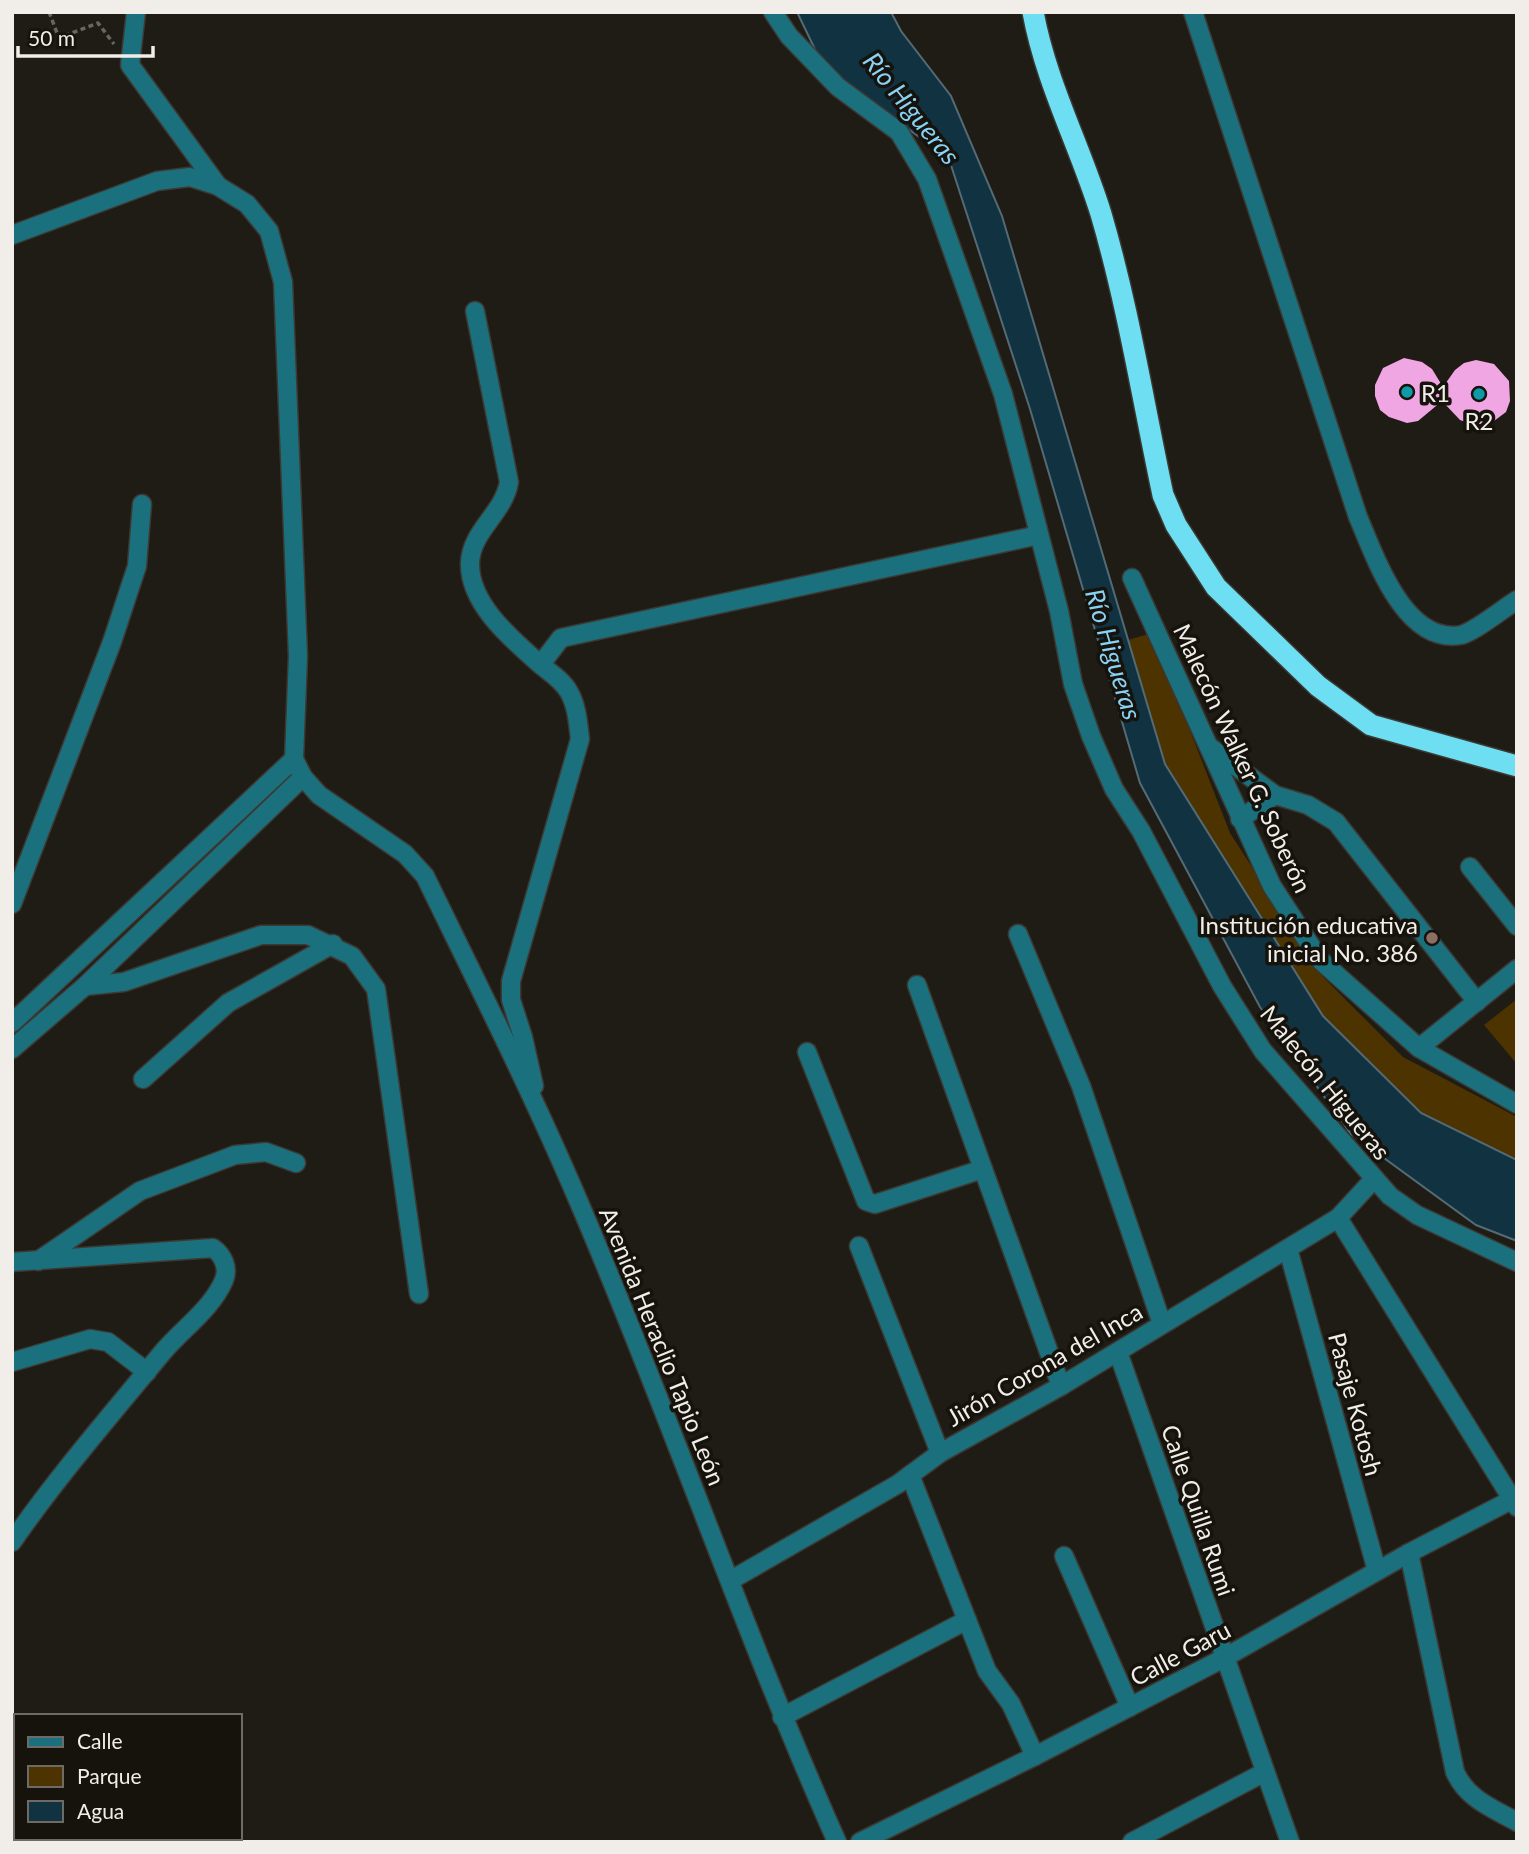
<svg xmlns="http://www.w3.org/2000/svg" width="1529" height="1854" viewBox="0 0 1529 1854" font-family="Lato,sans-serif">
  <rect width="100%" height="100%" fill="#1f1b15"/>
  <!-- green -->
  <g fill="#4c3300">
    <polygon points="1152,633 1230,833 1323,977 1403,1057 1517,1117 1517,1160 1421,1113 1323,1016 1165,764 1128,640"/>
    <polygon points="1517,999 1517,1064 1484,1025"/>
  </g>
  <!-- water -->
  <polygon fill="#113241" stroke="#546a74" stroke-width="2" points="797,12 891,12 901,31 951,96 1002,216 1165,764 1323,1016 1421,1113 1517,1160 1517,1241 1476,1225 1351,1134 1260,1007 1140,783 1030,409 949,159 823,66"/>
  <!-- building -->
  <polygon fill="#f0a6e3" points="1404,358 1422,362 1432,369 1443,387 1455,370 1464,363 1476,360 1494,364 1509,381 1510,401 1506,412 1490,424 1471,424 1460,420 1442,401 1418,421 1407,423 1389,417 1380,410 1375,396 1375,385 1383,368"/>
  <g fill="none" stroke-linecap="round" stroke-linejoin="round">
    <!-- minor casing -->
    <g stroke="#3c3933" stroke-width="21">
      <g id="minor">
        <polyline points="136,12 130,65 218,186"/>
        <polyline points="773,12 789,36 838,87 899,132 927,179 1003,394 1059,611 1073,684 1091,736 1114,789 1141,831 1222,986 1263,1051 1390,1196 1417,1215 1517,1262"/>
        <path d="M1193 12 1358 517C1375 556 1404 645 1461 635 1474 632 1504 608 1517 600"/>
        <path d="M12 235 157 181 190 177 218 186 247 204 269 231 283 282 298 656 294 759 303 777 319 795 405 854 425 876C477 983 531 1090 578 1200 669 1412 743 1631 837 1842"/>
        <path d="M475 311 509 482C504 513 471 531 470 563 469 605 514 641 542 666 551 673 563 681 569 692 577 706 578 723 580 739L511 981V1000L523 1037 534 1086"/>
        <polyline points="1132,578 1272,886 1320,960 1419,1048 1517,1104"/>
        <polyline points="541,664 561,638 1039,535"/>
        <polyline points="1211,748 1275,795 1308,805 1336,822 1477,1002"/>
        <polyline points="1240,819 1275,795"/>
        <polyline points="1470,867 1517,926"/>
        <polyline points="12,904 112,642 137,566 142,504"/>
        <polyline points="1018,934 1081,1086 1162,1324"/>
        <polyline points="917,985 1061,1386"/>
        <polyline points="85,986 124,982 261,935 308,935 352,956 376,989 419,1294"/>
        <polyline points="12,1023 294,759"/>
        <polyline points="1419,1048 1517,969"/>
        <polyline points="12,1049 85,986 303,777"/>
        <polyline points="807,1052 866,1201 875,1204 983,1169"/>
        <polyline points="143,1079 228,1003 333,944"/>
        <polyline points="1338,1218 1517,1507"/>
        <polyline points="859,1246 940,1453"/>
        <polyline points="1288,1249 1377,1571"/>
        <polyline points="38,1261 140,1191 235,1155 266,1152 296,1163"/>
        <path d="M12 1262 213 1248C223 1255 229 1268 224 1280 212 1309 181 1330 162 1353 110 1416 58 1476 12 1542"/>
        <polyline points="1118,1352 1290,1842"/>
        <polyline points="12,1362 90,1339 108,1342 147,1372"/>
        <polyline points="910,1475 987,1671 1011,1704 1035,1756"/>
        <path d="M1409 1553 1455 1772C1467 1799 1492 1808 1517 1822"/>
        <polyline points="1064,1556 1130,1707"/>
        <polyline points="731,1580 898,1484 940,1453 1061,1386 1338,1218 1373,1180"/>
        <polyline points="782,1717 967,1620"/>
        <polyline points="12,1728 16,1734"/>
        <polyline points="63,1838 64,1842"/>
        <polyline points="860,1842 1035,1756 1224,1658 1409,1553 1517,1497"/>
        <polyline points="1132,1842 1265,1772"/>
      </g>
    </g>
    <!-- highway casing -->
    <g stroke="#3c3933" stroke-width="24">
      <path id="highway" d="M1033 12C1046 83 1080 146 1101 214 1128 306 1143 401 1163 495L1176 525 1216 587 1318 686 1371 725 1517 766"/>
    </g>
    <!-- path -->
    <polyline stroke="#696560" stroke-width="3.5" stroke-dasharray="5 3.5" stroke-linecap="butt" points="49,12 59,38 98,23 114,44"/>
    <!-- minor -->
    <use href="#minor" stroke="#1b707e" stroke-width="18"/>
    <!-- highway -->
    <use href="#highway" stroke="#6edef2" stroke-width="21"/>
  </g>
  <!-- markers -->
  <g fill="#0f9aa8" stroke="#16120c" stroke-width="2.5">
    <circle cx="1407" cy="392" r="7"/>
    <circle cx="1479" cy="394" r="7"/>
  </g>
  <circle fill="#8d6e63" stroke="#16120c" stroke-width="2.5" cx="1432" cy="938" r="7"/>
  <g text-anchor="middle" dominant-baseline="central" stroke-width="7" stroke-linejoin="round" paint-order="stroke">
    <!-- poi labels -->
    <g font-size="24" fill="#f1eeea" stroke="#16120c" text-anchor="start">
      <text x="1421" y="392">R1</text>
      <text x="1479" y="420" text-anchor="middle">R2</text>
      <text x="1418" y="924" text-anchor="end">Institución educativa<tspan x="1418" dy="28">inicial No. 386</tspan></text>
    </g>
    <!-- street labels -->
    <g font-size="24" fill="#f1eeea" stroke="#16120c">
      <text transform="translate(1243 758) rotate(65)">Malecón Walker G. Soberón</text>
      <text transform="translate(1326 1082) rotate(51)">Malecón Higueras</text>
      <text transform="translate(663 1346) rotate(68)">Avenida Heraclio Tapio León</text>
      <text transform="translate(1044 1364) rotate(-30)">Jirón Corona del Inca</text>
      <text transform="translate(1356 1404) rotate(75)">Pasaje Kotosh</text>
      <text transform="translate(1199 1510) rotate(71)">Calle Quilla Rumi</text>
      <text transform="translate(1180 1653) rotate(-28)">Calle Garu</text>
    </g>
    <!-- water labels -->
    <g font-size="26" font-style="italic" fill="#89d1f5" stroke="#16120c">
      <text transform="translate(912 108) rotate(51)">Río Higueras</text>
      <text transform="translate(1114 654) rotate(73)">Río Higueras</text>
    </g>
  </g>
  <!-- border -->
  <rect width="1529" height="1854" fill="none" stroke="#f1eeea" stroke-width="28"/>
  <!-- legend -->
  <rect x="14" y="1714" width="228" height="126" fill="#16120c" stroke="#6e6a65" stroke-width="2"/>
  <rect x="28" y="1737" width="35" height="10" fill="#1b707e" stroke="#6e6a65" stroke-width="2"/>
  <text x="77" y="1749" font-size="21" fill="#f1eeea">Calle</text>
  <rect x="28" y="1766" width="35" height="21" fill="#4c3300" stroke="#6e6a65" stroke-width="2"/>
  <text x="77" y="1784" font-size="21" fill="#f1eeea">Parque</text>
  <rect x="28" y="1801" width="35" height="21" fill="#113241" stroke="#6e6a65" stroke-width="2"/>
  <text x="77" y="1819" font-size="21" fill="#f1eeea">Agua</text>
  <!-- scale -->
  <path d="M18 46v10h135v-10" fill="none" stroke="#f1eeea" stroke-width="3.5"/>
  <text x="28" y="46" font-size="21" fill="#f1eeea" stroke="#16120c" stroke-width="5" paint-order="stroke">50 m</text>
</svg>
